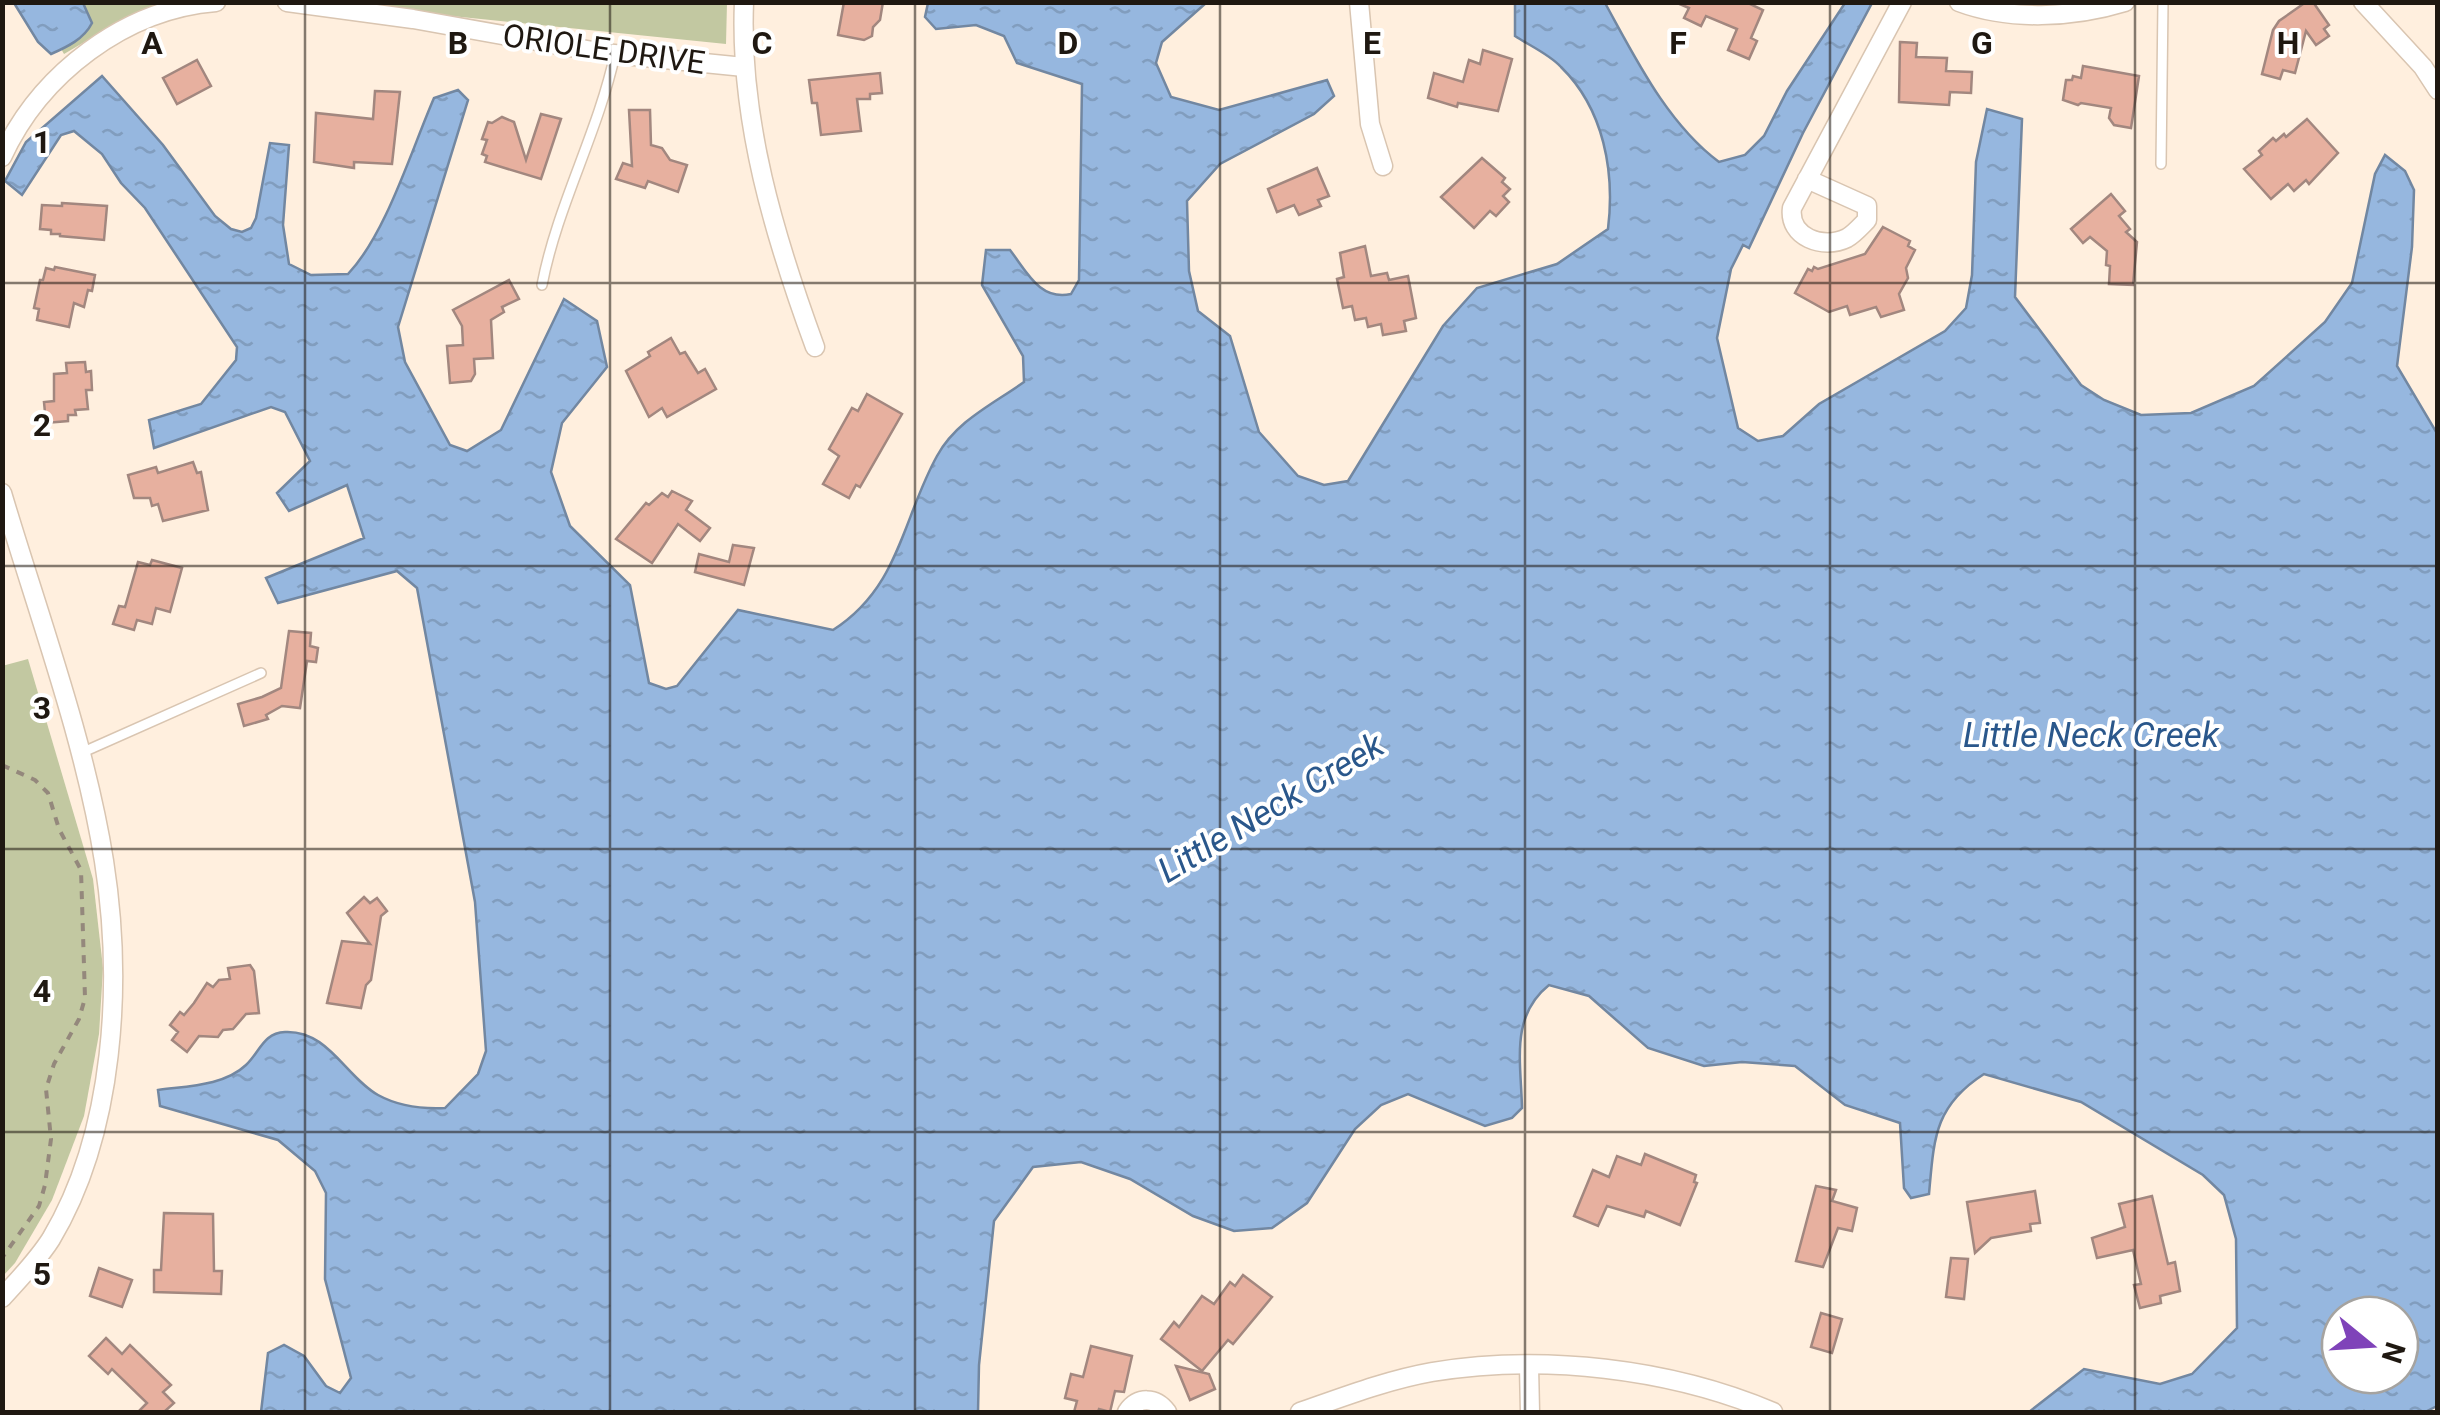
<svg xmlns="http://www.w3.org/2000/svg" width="2440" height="1415" viewBox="0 0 2440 1415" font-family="Roboto,sans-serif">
  <defs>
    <pattern id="water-ripples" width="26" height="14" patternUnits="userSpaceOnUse" patternTransform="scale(2.5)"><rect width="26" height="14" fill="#96b7df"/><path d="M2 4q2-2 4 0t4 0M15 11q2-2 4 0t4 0" fill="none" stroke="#819dbe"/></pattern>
  </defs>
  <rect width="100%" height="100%" fill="#ffefde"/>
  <!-- grass -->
  <g fill="#c2c8a1">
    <polygon points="35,3 186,3 122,20 64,54"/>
    <polygon points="307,3 727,3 726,44 335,4"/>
    <polygon points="28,659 93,879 103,968 99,1034 84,1116 52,1200 15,1263 3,1276 2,666"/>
  </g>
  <!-- water -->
  <g fill="url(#water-ripples)" stroke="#7287a1" stroke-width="2.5" fill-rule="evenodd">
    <path d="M14 3H83L92 23C84 39 67 47 51 54L38 42Z"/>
    <path d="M928 3H1206L1162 42 1156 63 1171 97 1219 110 1327 80 1334 96 1314 114 1220 164 1187 201 1189 271 1198 311 1230 336 1259 432 1298 476 1324 485 1348 481 1443 326 1477 288 1557 264 1608 229C1615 172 1604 109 1561 67 1549 54 1530 46 1515 36V3H1605C1636 59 1667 123 1719 162L1745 155 1764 136 1787 91 1845 3H1872L1803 133 1749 248 1743 245 1731 269 1717 338 1738 428 1758 441 1783 436 1819 404 1945 331 1966 308 1972 275 1976 162 1987 109 2022 119 2015 297 2081 385 2104 400 2141 415 2191 413 2254 386 2325 322 2352 283 2375 174 2385 155 2405 171 2414 190 2412 247 2397 366 2438 435 2437 1406 2425 1412H2029L2084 1369 2160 1384 2192 1374 2237 1328 2236 1239 2224 1195 2203 1175 2081 1102 1984 1074C1934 1106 1934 1139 1929 1194L1911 1198 1904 1188 1900 1123 1845 1105 1795 1066 1742 1062 1704 1066 1648 1048 1589 996 1549 985C1510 1016 1521 1062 1522 1108L1512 1118 1485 1126 1408 1094 1381 1105 1355 1129 1307 1203 1272 1228 1234 1231 1193 1216 1130 1179 1081 1162 1033 1167 994 1221 979 1365 978 1412H261L268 1353 284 1345 304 1356 326 1386 340 1393 351 1378 325 1279 326 1193 315 1171 278 1140 160 1106 158 1090C186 1086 224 1086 246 1065 260 1052 263 1033 285 1032 328 1030 345 1076 378 1095 398 1106 424 1109 445 1108L478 1074 486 1051 475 902 417 588 397 571 278 603 266 578 364 538 347 485 289 511 277 493 310 461 285 412 271 407 154 448 149 420 201 404 236 360 237 347 145 208 121 183 102 154 74 131 61 135 22 195 5 181 26 142 102 76 163 145 215 216 231 229 242 232 251 228 256 218 270 143 289 145 283 225 289 264 311 275 348 274C386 234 411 151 434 98L458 90 468 100 398 327 405 362 450 445 467 451 501 430 564 299 597 321 607 367 562 423 551 472 570 526 630 585 649 683 666 689 677 686 738 610 833 630C900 587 902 519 937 456 956 421 993 404 1024 382L1023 356 982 285 986 250H1010C1027 272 1040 301 1071 294L1079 280 1082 84 1017 63 1004 36 976 25 936 29 925 17ZM2340 1315H2400V1375H2340Z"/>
  </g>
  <!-- building -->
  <g fill="#e7b09f" stroke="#a2877f" stroke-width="2.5">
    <polygon points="844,2 883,2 880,20 873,27 872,36 864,40 838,35"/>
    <polygon points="1675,2 1746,2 1763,10 1751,38 1757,41 1749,59 1728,50 1737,29 1706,16 1701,26 1684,18 1689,8"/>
    <polygon points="2306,2 2313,2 2329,25 2324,29 2329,36 2316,45 2306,31 2295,73 2283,70 2280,79 2262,74 2273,30 2279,21"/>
    <polygon points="1900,42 1917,43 1916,57 1947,58 1946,71 1972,72 1971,93 1950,92 1949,105 1899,102"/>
    <polygon points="1483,50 1512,59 1498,111 1458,103 1457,107 1428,98 1434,73 1463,82 1469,60 1480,64"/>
    <polygon points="197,60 211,86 177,104 163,78"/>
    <polygon points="2083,66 2139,76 2131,128 2114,125 2109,118 2111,108 2081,103 2078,105 2063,100 2066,80 2072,80 2073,76 2081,78"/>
    <polygon points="880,73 882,93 870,94 870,99 857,99 861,131 821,135 817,103 812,103 809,80"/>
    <polygon points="375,91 400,92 392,164 354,162 354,168 314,162 316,113 373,119"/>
    <polygon points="629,110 650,110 651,145 662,148 670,160 687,165 678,192 648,181 645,188 616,179 623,163 632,166"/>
    <polygon points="541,114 561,119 541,179 485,162 487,156 482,154 487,140 482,139 488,122 492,123 502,117 514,122 526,160"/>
    <polygon points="2307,119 2338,153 2309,184 2306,180 2294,191 2288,184 2271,199 2244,169 2262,155 2259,151 2273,138 2276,141 2284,134 2286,137"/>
    <polygon points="1482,158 1505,178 1502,182 1510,189 1503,196 1509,202 1496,216 1490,211 1474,228 1441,197"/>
    <polygon points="1317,168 1329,196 1318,200 1321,206 1299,215 1294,205 1277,212 1268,189"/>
    <polygon points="2111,194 2125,211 2119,216 2130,229 2126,232 2137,242 2133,285 2109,284 2110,266 2106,265 2107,251 2090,237 2083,243 2071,229"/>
    <polygon points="62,203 107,206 104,240 60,236 60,234 51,234 51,230 40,229 42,205 62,206"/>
    <polygon points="1883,227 1910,241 1908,246 1915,250 1906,268 1908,278 1899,294 1904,310 1881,317 1876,307 1850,315 1847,306 1829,312 1795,293 1808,269 1812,271 1814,267 1818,269 1865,254"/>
    <polygon points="1365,246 1371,276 1387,273 1389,280 1408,276 1416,318 1404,321 1406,331 1383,335 1381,324 1368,327 1366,318 1355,320 1352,306 1343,308 1337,279 1344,277 1340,253"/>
    <polygon points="55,267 95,275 92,291 88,290 84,307 74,303 69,327 37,320 39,309 34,308 40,280 43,280 46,268 54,270"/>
    <polygon points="509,280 519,299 502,307 504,312 491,320 493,358 474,359 475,374 471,381 450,383 447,346 463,345 462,326 453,310"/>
    <polygon points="671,338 680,354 685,352 698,373 705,369 716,389 667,417 662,408 649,417 626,371 650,356 648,352"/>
    <polygon points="85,362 86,372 91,371 92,390 86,390 88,409 75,410 76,415 68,415 68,421 46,423 44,402 54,401 54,374 67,373 66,363"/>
    <polygon points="867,394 902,414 860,487 856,485 849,498 823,484 839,456 829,449 852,408 858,411"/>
    <polygon points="193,462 197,473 201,472 208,510 163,521 158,504 152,506 150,498 134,498 128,475 156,467 158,473"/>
    <polygon points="672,491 692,501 686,510 710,528 700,541 678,524 652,563 616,539 646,503 649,505 662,493 668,497"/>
    <polygon points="733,545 754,548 744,585 695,572 699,554 729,562"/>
    <polygon points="152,560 182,568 170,612 156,608 152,624 137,620 134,630 113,624 119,606 125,607 138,562 150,565"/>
    <polygon points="289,631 311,633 310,646 318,648 316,662 307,661 300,708 282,706 266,715 268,719 244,726 238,704 262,697 281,688"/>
    <polygon points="364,897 370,903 377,898 387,911 381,916 371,980 366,985 361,1008 327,1003 342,941 370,944 347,913"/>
    <polygon points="250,965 254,971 259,1013 246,1014 233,1029 223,1030 218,1037 199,1036 187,1052 172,1040 178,1032 170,1025 180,1012 184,1015 194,1003 207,983 213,987 219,980 230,979 228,968"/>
    <polygon points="1645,1154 1696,1175 1694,1182 1697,1183 1680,1225 1646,1211 1644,1217 1607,1206 1598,1226 1574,1216 1593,1170 1609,1177 1617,1156 1641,1165"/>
    <polygon points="1816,1186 1836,1190 1832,1201 1857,1208 1852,1231 1838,1228 1823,1267 1796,1261"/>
    <polygon points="2035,1191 2040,1223 2030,1224 2031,1231 1991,1238 1975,1253 1967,1202"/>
    <polygon points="2152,1196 2168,1264 2175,1262 2180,1291 2160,1296 2161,1303 2140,1308 2134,1285 2141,1284 2133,1250 2097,1258 2092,1238 2125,1227 2119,1204"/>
    <polygon points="164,1213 213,1214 214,1271 222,1271 221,1294 154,1292 154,1270 161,1270"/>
    <polygon points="1951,1258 1968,1259 1964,1299 1946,1297"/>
    <polygon points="99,1268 132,1280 122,1307 90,1296"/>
    <polygon points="1243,1275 1272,1297 1233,1344 1228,1340 1202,1371 1161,1339 1174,1322 1179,1327 1202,1296 1214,1304 1230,1282 1235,1286"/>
    <polygon points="1821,1313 1842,1319 1832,1353 1811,1347"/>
    <polygon points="106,1338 122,1354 130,1345 171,1385 163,1392 174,1403 164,1412 138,1412 147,1403 112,1369 108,1374 89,1356"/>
    <polygon points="1091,1346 1132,1356 1124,1392 1115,1391 1110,1412 1099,1409 1098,1412 1074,1412 1077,1401 1065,1398 1071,1374 1083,1377"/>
    <polygon points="1176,1366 1209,1374 1215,1389 1190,1400"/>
  </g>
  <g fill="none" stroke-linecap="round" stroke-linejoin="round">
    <!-- lane casing -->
    <g stroke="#d9c5b1" stroke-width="12">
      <g id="lane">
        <polyline points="2161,164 2163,2"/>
        <path d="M542 285C557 206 598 133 615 54"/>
        <polyline points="81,753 261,673"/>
      </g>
    </g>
    <!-- street casing -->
    <g stroke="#d9c5b1" stroke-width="21">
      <g id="street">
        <polyline points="287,2 413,19 604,53 744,67"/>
        <path d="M744 2C739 120 775 238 815 347"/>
        <polyline points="1359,2 1370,124 1383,166"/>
        <path d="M1959 2C2010 21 2073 18 2125 2"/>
        <polyline points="2363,2 2423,67 2438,90"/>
        <path d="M2 157C40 74 125 9 216 2"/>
        <path d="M1807 179 1867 206V220C1861 226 1854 234 1847 238 1823 250 1788 237 1792 208L1902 2"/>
        <path d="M2 493C37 611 85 740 104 861 123 982 115 1132 51 1239 37 1261 19 1279 2 1298"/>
        <polyline points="1529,1366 1530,1412"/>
        <path d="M1127 1412C1138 1396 1156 1397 1167 1412"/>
        <path d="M1300 1412C1343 1397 1387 1380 1432 1372 1543 1354 1669 1368 1773 1412"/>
      </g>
    </g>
    <!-- path -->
    <polyline stroke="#94887c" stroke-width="4" stroke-dasharray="8 8" stroke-linecap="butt" points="2,765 35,780 48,793 59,829 81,870 85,998 79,1019 54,1064 46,1089 51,1139 45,1185 39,1206 2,1258"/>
    <!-- lane -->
    <use href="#lane" stroke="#fff" stroke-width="9"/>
    <!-- street -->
    <use href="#street" stroke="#fff" stroke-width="18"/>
  </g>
  <!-- grid -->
  <path fill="none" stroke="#1f1811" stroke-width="2.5" stroke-opacity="0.55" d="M305 2V1412M610 2V1412M915 2V1412M1220 2V1412M1525 2V1412M1830 2V1412M2135 2V1412M2 283H2438M2 566H2438M2 849H2438M2 1132H2438"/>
  <g text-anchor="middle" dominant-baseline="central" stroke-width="8" stroke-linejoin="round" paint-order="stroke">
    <!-- street labels -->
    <g font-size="32" fill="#1f1811" stroke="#fff">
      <text transform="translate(604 49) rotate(8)">ORIOLE DRIVE</text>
    </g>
    <!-- water labels -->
    <g font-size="35" font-style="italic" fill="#2a578b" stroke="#fff">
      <text x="2091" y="735">Little Neck Creek</text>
      <text transform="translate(1271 808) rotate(-31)">Little Neck Creek</text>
    </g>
  </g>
  <g font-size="32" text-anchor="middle" font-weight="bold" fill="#1f1811" stroke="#fff" stroke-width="8" stroke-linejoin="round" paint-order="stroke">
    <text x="152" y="54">A</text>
    <text x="458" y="54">B</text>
    <text x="762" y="54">C</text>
    <text x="1068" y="54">D</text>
    <text x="1372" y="54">E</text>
    <text x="1678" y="54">F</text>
    <text x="1982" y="54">G</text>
    <text x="2288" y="54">H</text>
    <text x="42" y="153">1</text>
    <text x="42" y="436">2</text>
    <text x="42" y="719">3</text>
    <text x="42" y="1002">4</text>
    <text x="42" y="1285">5</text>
  </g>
  <!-- border -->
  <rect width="2440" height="1415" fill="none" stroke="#1f1811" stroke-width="10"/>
  <!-- north arrow -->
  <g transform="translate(2370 1345) rotate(108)"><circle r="48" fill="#ffffff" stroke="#a5a3a0" stroke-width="2.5"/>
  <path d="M0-8L18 38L0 25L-18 38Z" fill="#7f43b9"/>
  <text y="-15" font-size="28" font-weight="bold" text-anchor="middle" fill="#1f1811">N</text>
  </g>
</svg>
